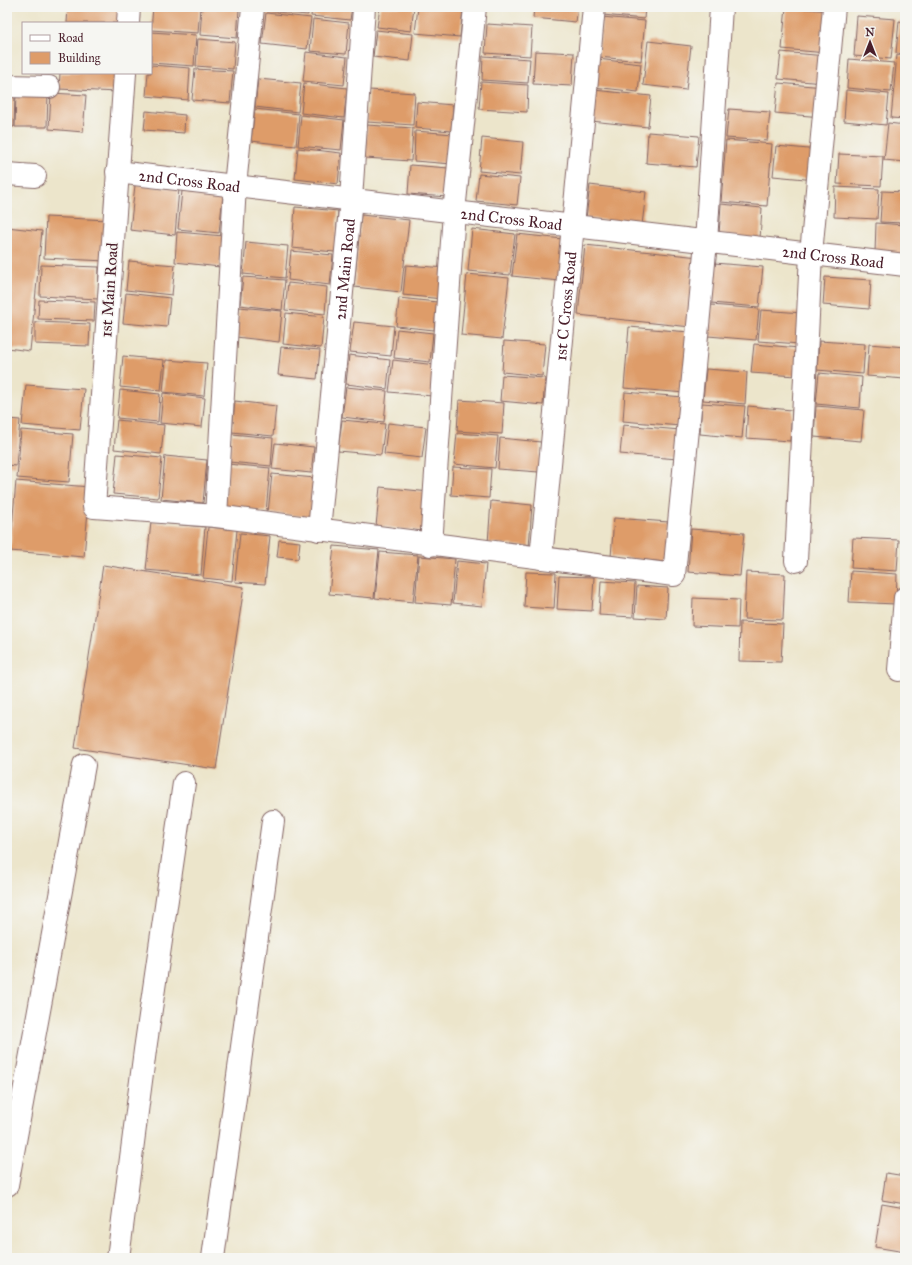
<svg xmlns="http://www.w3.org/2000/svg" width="912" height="1265" viewBox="0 0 912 1265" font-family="'IM FELL Great Primer',serif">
  <rect width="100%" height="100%" fill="#f6f6f2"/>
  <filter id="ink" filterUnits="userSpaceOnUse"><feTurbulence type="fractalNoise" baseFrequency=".025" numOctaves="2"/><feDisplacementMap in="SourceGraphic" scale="8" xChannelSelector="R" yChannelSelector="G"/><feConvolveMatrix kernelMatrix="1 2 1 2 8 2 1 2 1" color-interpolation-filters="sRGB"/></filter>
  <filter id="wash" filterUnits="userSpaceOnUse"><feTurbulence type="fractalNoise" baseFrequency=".012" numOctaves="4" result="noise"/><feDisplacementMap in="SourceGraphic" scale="16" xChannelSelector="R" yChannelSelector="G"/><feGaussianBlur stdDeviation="0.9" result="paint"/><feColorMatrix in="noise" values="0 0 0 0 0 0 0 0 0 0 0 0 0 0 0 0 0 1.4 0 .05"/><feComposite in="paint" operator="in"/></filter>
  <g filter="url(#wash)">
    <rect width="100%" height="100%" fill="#ece5cb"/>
    <g id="blocks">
      <!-- building -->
      <g fill="#de9c69">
        <polygon points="68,7 125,7 124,23 67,23"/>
        <polygon points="153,7 200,7 198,33 151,30"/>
        <polygon points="202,7 239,9 237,38 200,35"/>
        <polygon points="267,7 308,7 308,15 266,11"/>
        <polygon points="312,7 352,7 350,20 311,16"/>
        <polygon points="380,7 414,7 411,31 377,27"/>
        <polygon points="418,7 447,7 463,9 460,37 415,33"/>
        <polygon points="534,7 578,7 576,22 533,18"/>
        <polygon points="604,7 645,7 644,19 603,15"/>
        <polygon points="786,7 830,11 826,53 782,49"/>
        <polygon points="266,13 311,18 307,49 262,44"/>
        <polygon points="857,16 895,19 891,59 854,56"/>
        <polygon points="602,17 645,21 641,61 598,57"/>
        <polygon points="313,19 349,23 346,54 310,51"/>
        <polygon points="899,21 905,22 905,54 896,53"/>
        <polygon points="487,24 532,27 530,56 485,53"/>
        <polygon points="376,30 413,34 410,61 373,57"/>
        <polygon points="151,32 196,35 194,66 151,63"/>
        <polygon points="198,39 235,42 233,69 196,66"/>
        <polygon points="648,41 691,46 686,90 643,85"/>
        <polygon points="535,51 574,53 572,86 533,84"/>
        <polygon points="306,52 347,57 344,85 303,81"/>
        <polygon points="781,52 826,56 823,83 778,79"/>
        <polygon points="897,55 905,56 905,119 891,118"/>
        <polygon points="483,56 530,59 528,83 482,80"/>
        <polygon points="597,59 641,64 638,92 594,87"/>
        <polygon points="849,59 894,63 891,92 847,88"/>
        <polygon points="151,65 190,68 188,100 146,96 148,73 151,73"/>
        <polygon points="195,69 233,71 230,103 192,100"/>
        <polygon points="60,73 117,73 116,92 59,89"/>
        <polygon points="258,79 301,83 298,112 255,107"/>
        <polygon points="481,82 528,85 527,112 479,109"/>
        <polygon points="304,83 347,88 344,118 301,113"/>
        <polygon points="778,83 824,87 822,117 775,113"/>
        <polygon points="369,90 415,93 413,125 367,122"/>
        <polygon points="594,90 651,96 648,127 591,121"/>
        <polygon points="846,90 889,94 886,125 844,121"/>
        <polygon points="7,93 15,94 14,127 7,126"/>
        <polygon points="51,93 86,95 83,132 49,129"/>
        <polygon points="16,94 48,94 47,127 15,127"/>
        <polygon points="417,102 453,105 451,131 415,128"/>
        <polygon points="255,109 299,114 296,146 251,141"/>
        <polygon points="729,109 770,112 767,141 726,138"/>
        <polygon points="146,111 185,115 184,133 144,130"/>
        <polygon points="301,115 344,120 341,150 298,146"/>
        <polygon points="888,123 905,125 905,162 884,160"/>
        <polygon points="367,125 413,128 411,161 365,158"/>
        <rect x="7" y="128" width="4" height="30"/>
        <polygon points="415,131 454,134 452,164 414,161"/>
        <polygon points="648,132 699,136 696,167 646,163"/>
        <polygon points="482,138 523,142 520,175 479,171"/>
        <polygon points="726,140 772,144 767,206 721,202"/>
        <polygon points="776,146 819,150 816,180 773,176"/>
        <polygon points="298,148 341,153 338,184 295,179"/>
        <polygon points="839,154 883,156 881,186 837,184"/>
        <polygon points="410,165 449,168 447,197 408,194"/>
        <polygon points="479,174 520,178 517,205 476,201"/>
        <polygon points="135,185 179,189 175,235 130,230"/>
        <polygon points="590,185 646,192 642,225 586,218"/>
        <polygon points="835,187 879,189 877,219 834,217"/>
        <polygon points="182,191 223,195 219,233 178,229"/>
        <polygon points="882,191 905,192 905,223 880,222"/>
        <polygon points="721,204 762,208 760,239 719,235"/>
        <polygon points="295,207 338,211 335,252 292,248"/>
        <polygon points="361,215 409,220 401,292 354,287"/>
        <polygon points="46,217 108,220 106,261 44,258"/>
        <polygon points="876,223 905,225 905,255 875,253"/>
        <polygon points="7,227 42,231 30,351 7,348"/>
        <polygon points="472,229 515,234 510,275 468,271"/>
        <polygon points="177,232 224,236 220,267 175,262"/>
        <polygon points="517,234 563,239 559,281 512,276"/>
        <polygon points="246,242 288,246 285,278 243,274"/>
        <polygon points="585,245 699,257 691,327 578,315"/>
        <polygon points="291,251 333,255 330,285 288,280"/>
        <polygon points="129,261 175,265 172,295 126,290"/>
        <polygon points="714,263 763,267 759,307 711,303"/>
        <polygon points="41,265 99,267 98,299 40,296"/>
        <polygon points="406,265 446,268 442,299 403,295"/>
        <polygon points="467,274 509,278 502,339 461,335"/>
        <polygon points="243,277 285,280 282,310 240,305"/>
        <polygon points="825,277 871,280 869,309 823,305"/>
        <polygon points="288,283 327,287 325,314 285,310"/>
        <polygon points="126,293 170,298 167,327 123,323"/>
        <polygon points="399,298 437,302 434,330 396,326"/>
        <polygon points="39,300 95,302 94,321 38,319"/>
        <polygon points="711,305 759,309 756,340 708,336"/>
        <polygon points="239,307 282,311 279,342 236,337"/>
        <polygon points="761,310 802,313 800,344 758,341"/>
        <polygon points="286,313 324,317 321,348 283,344"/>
        <polygon points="35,322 90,324 89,346 35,344"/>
        <polygon points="354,322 394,326 391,356 350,352"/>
        <polygon points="629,327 689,332 685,393 624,388"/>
        <polygon points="397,329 433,333 430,362 394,358"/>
        <polygon points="504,341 545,344 542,376 502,372"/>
        <polygon points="819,341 865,344 863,374 817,370"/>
        <polygon points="754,344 799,348 796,376 751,373"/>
        <polygon points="869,344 905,347 905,379 867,376"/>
        <polygon points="281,347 320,350 317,379 278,375"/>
        <polygon points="349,355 390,360 387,389 346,384"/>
        <polygon points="123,356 164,360 161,391 120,387"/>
        <polygon points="166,360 207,363 204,396 163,392"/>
        <polygon points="393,360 436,365 432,396 389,392"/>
        <polygon points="706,369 747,372 745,404 703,400"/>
        <polygon points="819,373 862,377 860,408 816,404"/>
        <polygon points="502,375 545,378 543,405 500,401"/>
        <polygon points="26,385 84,389 80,430 22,425"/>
        <polygon points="346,387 387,391 384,422 342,417"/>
        <polygon points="120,390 160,394 158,422 117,418"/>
        <polygon points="625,392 683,397 680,426 623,421"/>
        <polygon points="163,393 205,398 202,427 160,423"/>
        <polygon points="459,400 504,403 502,434 457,431"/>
        <polygon points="235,401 276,406 273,436 232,432"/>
        <polygon points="702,403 745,406 742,438 700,434"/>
        <polygon points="748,406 792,410 790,441 746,438"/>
        <polygon points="816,406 864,410 861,441 814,437"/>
        <polygon points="7,419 20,420 16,466 7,465"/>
        <polygon points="117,420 164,425 161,454 114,449"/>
        <polygon points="342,420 385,424 381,455 338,451"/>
        <polygon points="388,423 426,427 422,458 384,454"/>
        <polygon points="623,425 680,430 677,459 620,454"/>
        <polygon points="21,430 73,434 69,482 17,478"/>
        <polygon points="457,433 498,436 495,468 454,464"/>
        <polygon points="232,434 273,438 271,466 229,462"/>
        <polygon points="500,438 541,442 539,472 498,469"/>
        <polygon points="275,443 314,447 311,473 272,469"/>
        <polygon points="117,454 162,458 158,498 113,494"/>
        <polygon points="165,456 207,460 203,503 161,499"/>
        <polygon points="228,464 270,468 266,512 224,508"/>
        <polygon points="453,467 491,469 489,498 451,495"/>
        <polygon points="272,474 315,478 311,517 268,513"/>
        <polygon points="16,481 90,487 84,557 10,551"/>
        <polygon points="380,487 430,492 426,532 376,526"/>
        <polygon points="7,492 11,493 8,528 7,528"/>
        <polygon points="491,501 532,505 529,547 488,543"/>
        <polygon points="614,518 669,522 666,562 611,557"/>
        <polygon points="151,522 205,527 201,575 146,570"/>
        <polygon points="208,527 237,530 232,581 203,578"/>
        <polygon points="691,529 744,533 740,576 688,572"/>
        <polygon points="240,533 270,536 265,584 235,582"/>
        <polygon points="853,538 899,540 897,571 851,568"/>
        <polygon points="279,540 300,542 298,559 277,557"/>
        <polygon points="334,546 379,550 374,598 329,594"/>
        <polygon points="380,552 418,555 413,602 375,598"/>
        <polygon points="419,556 455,559 451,605 415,602"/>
        <polygon points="457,561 486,564 482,606 453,603"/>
        <polygon points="103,565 244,587 216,769 75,748"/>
        <polygon points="851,571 897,574 896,604 849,602"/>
        <polygon points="526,572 556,573 554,609 524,607"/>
        <polygon points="746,572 785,574 783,620 744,619"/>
        <polygon points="559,576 594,577 592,611 557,609"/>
        <polygon points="601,581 635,583 633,617 599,615"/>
        <polygon points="637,586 668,588 666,619 635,617"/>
        <polygon points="693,598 739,600 738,628 692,626"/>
        <polygon points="740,622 783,624 781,662 739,661"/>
        <polygon points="886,1173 905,1176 905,1204 882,1200"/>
        <polygon points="882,1204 905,1208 905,1252 875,1247"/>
        <polygon points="898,1255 905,1256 905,1258 897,1258"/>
      </g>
    </g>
  </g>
  <g filter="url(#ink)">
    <use href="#blocks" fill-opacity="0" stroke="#836463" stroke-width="1"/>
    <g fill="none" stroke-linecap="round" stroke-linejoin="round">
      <!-- minor casing -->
      <g stroke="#836463" stroke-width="24">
        <g id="minor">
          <polyline points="128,23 129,7"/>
          <polyline points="125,73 94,507 216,516 235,186 253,7"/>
          <polyline points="7,86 49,87"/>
          <path id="s1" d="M117 172 905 265"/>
          <polyline points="7,174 35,176"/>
          <polyline points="216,516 674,575 706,242 721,7"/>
          <path id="s2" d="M319 530 351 199 364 7"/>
          <polyline points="431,545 454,212 475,7"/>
          <path id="s3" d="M541 558 594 7"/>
          <polyline points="796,561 811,254 834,7"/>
          <polyline points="899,670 905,598"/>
          <polyline points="7,1185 84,765"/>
          <polyline points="118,1258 145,1050 184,783"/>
          <polyline points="213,1258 273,821"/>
        </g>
      </g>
      <!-- minor -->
      <use href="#minor" stroke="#fff" stroke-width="22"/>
    </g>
  </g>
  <g text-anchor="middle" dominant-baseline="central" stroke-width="3" stroke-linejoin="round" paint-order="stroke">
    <!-- street labels -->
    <g font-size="16" fill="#4a1f2b" stroke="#f6f6f2">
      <text stroke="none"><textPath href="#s1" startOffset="73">2nd Cross Road</textPath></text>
      <text stroke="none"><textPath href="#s1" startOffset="397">2nd Cross Road</textPath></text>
      <text stroke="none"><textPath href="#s1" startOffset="721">2nd Cross Road</textPath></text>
      <text stroke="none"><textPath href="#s2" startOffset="262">2nd Main Road</textPath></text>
      <text transform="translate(109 290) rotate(-86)">1st Main Road</text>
      <text stroke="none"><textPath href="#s3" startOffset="253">1st C Cross Road</textPath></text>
    </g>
  </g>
  <!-- margin -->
  <rect width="912" height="1265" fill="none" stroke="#f6f6f2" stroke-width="24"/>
  <!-- legend -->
  <rect x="22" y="22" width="130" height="52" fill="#f6f6f2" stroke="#b1a0a2"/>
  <rect x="30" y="35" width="20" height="6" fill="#ffffff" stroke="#b1a0a2"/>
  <text x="58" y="42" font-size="12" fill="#4a1f2b">Road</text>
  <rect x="30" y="52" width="20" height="12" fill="#de9c69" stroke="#b1a0a2"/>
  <text x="58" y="62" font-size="12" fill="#4a1f2b">Building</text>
  <!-- north arrow -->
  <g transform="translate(870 42)" stroke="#f6f6f2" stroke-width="3" paint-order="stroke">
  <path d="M0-3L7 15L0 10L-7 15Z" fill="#4a1f2b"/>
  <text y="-6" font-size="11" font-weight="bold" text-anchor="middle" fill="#4a1f2b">N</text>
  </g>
</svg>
